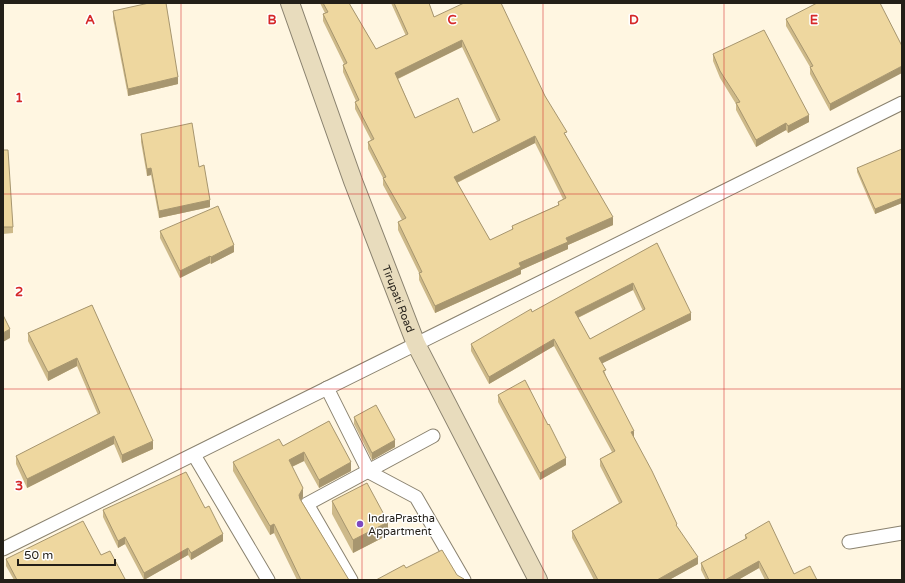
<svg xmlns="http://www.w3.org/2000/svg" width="905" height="583" viewBox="0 0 905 583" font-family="'Varela Round',sans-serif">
  <rect width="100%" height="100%" fill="#fff6e1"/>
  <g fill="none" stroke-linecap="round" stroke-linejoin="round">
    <!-- street casing -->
    <g stroke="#8a826f" stroke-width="15">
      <g id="street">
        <polyline points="327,388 369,472 416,497 464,580"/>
        <polyline points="194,455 268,580"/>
        <polyline points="849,542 902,533"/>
        <polyline points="3,549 902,103"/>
        <polyline points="351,580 307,504 433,436"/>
      </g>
    </g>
    <!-- secondary casing -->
    <g stroke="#8a826f" stroke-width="20">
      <g id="secondary">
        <path id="s1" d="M290 3 353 181 416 344 538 580"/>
      </g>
    </g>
    <!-- street -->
    <use href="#street" stroke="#fff" stroke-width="13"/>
    <!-- secondary -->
    <use href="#secondary" stroke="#e8dcbd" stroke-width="18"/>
  </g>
  <!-- wall -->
  <g fill="#cdb989" fill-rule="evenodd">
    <path d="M320 3H349L376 49 406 36 391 3H429L434 17 545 96 613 225 568 245V249L521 270V274L435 313 419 280V273L398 230V222L402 220 383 185V178L368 149V142L371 140 355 109V102L356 101 343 72V65L344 64 323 21V14L325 13ZM462 47 497 121 473 133 415 118 398 79ZM535 143 563 199 558 202V205L512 226V230L490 240 457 183Z"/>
    <polygon points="880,3 830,111 810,74 810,67 786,26 786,19"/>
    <polygon points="113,11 178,84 128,96 113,18"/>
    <polygon points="713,54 809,122 788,133 786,130 756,147 736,110 736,104 720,78 713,61"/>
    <polygon points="141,134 210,207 159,218 151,175 147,176 141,142"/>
    <polygon points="902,149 902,203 875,214 857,172 857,168"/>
    <polygon points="3,150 13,227 13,233 3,234"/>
    <polygon points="160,231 234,252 211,264 210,263 180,278 160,238"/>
    <path d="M657 243 691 320 602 363 606 376 634 438 677 527 698 564 669 580H594L572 538V531L619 503 600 466V459L612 452 554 346 489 384 471 351V344L532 312ZM633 290 643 311 590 339 578 318Z"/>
    <polygon points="92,305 153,449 122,463 114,444 27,488 16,464 16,456 98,415 77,366 48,381 28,341 28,333"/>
    <polygon points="498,395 548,425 566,465 540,480 498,402"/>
    <polygon points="354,417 395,447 372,460 354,424"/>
    <polygon points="329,421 351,471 319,488 304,461 292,467 303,497 301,500 349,580 297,580 274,533 270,535 233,471 233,462 283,446"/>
    <polygon points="332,501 388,535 353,553 332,514"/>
    <polygon points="205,508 223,541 191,560 188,555 144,580 125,544 118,548 103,517 103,510"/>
    <polygon points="745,535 794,574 817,580 765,580 759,568 738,580 706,580 701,570 701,563 745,539"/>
    <polygon points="101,555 125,580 14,580 6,566 6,559"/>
  </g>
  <!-- shaded-wall -->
  <g fill="#a7966f">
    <polygon points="462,40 462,47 395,80 395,73"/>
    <polygon points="902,66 902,73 830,111 830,104"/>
    <polygon points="178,77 178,84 128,96 128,89"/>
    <polygon points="809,115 809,122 788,133 788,126"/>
    <polygon points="786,123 786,130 756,147 756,140"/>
    <polygon points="535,136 535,143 454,184 454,177"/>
    <polygon points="151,168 151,175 147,176 147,169"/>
    <polygon points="902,198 902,203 875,214 875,209"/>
    <polygon points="210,200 210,207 159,218 159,211"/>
    <polygon points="613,217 613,225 568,245 568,249 521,270 521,274 435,313 435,306 519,263 566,238"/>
    <polygon points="234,245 234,252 211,264 211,257"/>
    <polygon points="210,256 210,263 180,278 180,271"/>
    <polygon points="633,283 633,290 575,319 575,312"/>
    <polygon points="691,313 691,320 599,365 599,358"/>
    <polygon points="10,329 10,338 3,342 3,333"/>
    <polygon points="554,339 554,346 489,384 489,377"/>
    <polygon points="77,358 77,366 48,381 48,372"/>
    <polygon points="634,431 634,438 631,432"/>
    <polygon points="114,436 114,444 27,488 27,479"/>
    <polygon points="395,440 395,447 372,460 372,453"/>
    <polygon points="153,441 153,449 122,463 122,455"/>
    <polygon points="304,452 304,461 289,468 289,460"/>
    <polygon points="566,458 566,465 540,480 540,473"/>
    <polygon points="351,462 351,471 319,488 319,480"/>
    <polygon points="303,488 303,497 299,504 299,495"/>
    <polygon points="388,522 388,535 353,553 353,540"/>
    <polygon points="274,524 274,533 270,535 270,526"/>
    <polygon points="223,534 223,541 191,560 191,553"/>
    <polygon points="125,537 125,544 118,548 118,541"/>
    <polygon points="188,548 188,555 144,580 144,573"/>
    <polygon points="698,557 698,564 669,580 657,580"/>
    <polygon points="759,561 759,568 738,580 725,580"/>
  </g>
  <!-- building -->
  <g fill="#eed79f" stroke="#a7966f" fill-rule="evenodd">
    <polygon points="149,3 166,3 178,77 128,89 113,11"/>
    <path d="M323 3H349L376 49 408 34 394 3H429L434 17 464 3H501L545 96 567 132 564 133 613 217 566 238 568 242 519 263 521 267 435 306 419 273 422 272 398 222 406 218 383 178 386 177 368 142 374 139 355 102 359 100 343 65 347 63 323 14 328 12ZM462 40 500 120 473 133 458 98 415 118 395 73ZM535 136 566 198 558 202 559 205 512 226 513 229 490 240 454 177Z"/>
    <polygon points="817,3 880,3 902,46 902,66 830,104 810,67 813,66 786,19"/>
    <polygon points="764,30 809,115 788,126 786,123 756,140 736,103 740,102 720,71 713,54"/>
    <polygon points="192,123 199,167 204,165 210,200 159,211 151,168 147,169 141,134"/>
    <polygon points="902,149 902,198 875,209 857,168"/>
    <polygon points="3,150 8,150 13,227 3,227"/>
    <polygon points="218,206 234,245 211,257 210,256 180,271 160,231"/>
    <path d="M657 243 691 313 599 358 606 370 603 371 634 431 631 432 652 471 677 524 676 525 698 557 657 580H598L572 531 622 502 600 459 615 451 554 339 489 377 471 344 531 309 532 312ZM633 283 645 309 590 339 575 312Z"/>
    <polygon points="92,305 153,441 122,455 114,436 27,479 16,456 100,413 77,358 48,372 28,333"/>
    <polygon points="3,315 10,329 3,333"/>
    <polygon points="525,380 548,425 549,424 566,458 540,473 498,395"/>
    <polygon points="376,405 395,440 372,453 354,417"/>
    <polygon points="329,421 351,462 319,480 304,452 289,460 303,488 299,495 300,499 349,580 301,580 274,524 270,526 233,462 279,439 283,446"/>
    <polygon points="186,472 205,508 209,506 223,534 191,553 188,548 144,573 125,537 118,541 103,510"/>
    <polygon points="367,483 388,522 353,540 332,501"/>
    <polygon points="83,521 101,555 110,551 125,579 123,580 17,580 6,559"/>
    <polygon points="769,521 794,574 810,566 817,580 769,580 759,561 725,580 709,580 701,563 747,538 745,535"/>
    <polygon points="442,550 457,575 464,579 465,580 376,580 404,565 406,568"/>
  </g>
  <!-- grid -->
  <path fill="none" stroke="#d62828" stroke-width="1" stroke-opacity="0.55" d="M181 3V580M362 3V580M543 3V580M724 3V580M3 194H902M3 389H902"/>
  <!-- markers -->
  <circle fill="#7d49c1" stroke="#fff" stroke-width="1.5" cx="360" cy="524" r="4"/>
  <g text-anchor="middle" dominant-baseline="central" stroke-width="3" stroke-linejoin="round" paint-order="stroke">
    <!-- street labels -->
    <g font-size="11" fill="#231f18" stroke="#fff">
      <text stroke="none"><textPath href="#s1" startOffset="315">Tirupati Road</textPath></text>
    </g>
    <!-- poi labels -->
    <g font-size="11" fill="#231f18" stroke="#fff" text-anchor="start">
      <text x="368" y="518">IndraPrastha<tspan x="368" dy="13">Appartment</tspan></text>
    </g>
  </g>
  <g font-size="13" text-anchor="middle" font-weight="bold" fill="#d62828" stroke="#fff" stroke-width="3" stroke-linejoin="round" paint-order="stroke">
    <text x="90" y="24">A</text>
    <text x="272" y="24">B</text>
    <text x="452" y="24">C</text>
    <text x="634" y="24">D</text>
    <text x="814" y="24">E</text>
    <text x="19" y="102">1</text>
    <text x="19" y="296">2</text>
    <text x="19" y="490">3</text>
  </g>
  <!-- border -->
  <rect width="905" height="583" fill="none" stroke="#231f18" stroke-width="8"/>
  <!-- scale -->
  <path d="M18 559v6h97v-6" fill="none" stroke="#231f18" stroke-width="2"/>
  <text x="24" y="559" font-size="12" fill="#231f18" stroke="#ffffff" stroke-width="3" paint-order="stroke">50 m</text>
</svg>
